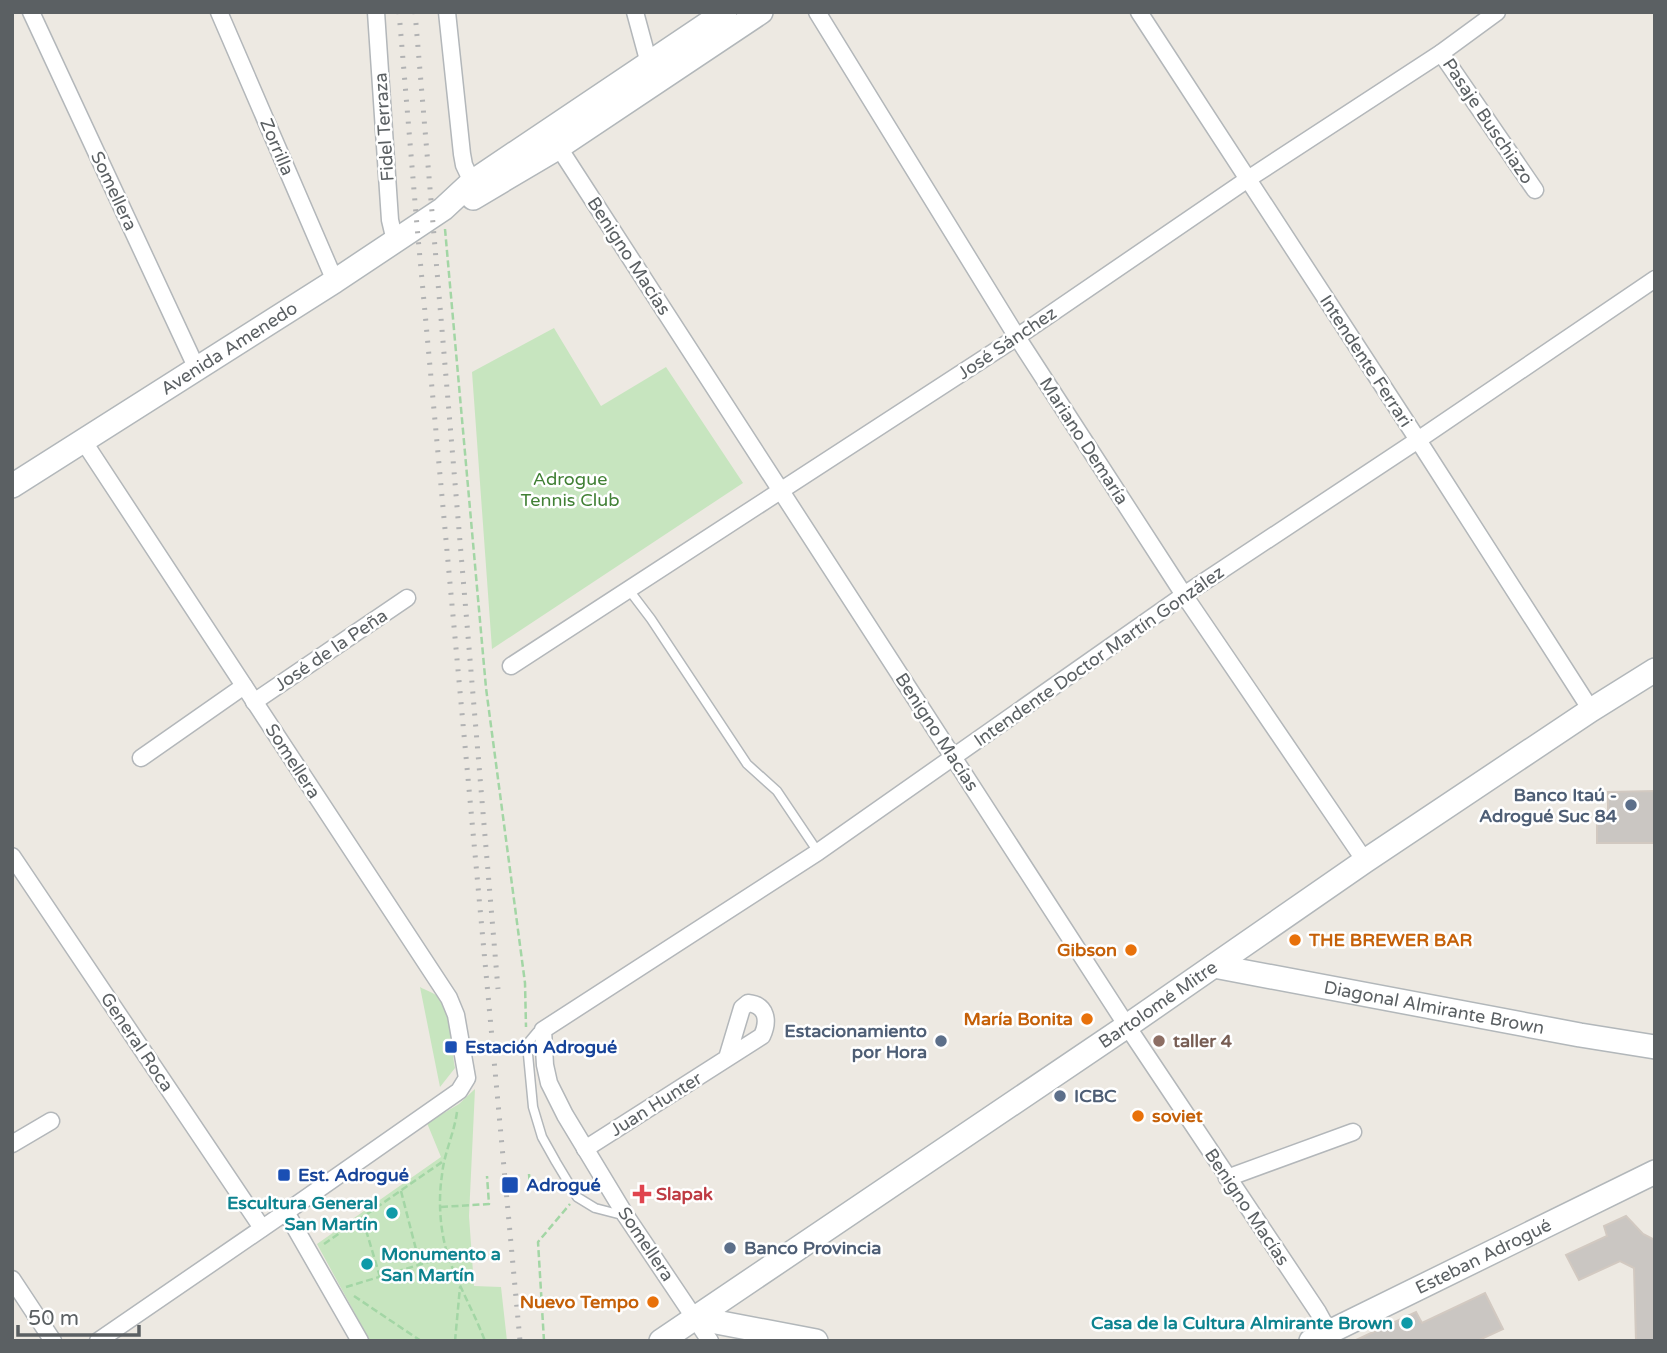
<svg xmlns="http://www.w3.org/2000/svg" width="1667" height="1353" viewBox="0 0 1667 1353" font-family="'Varela Round',sans-serif">
  <rect width="100%" height="100%" fill="#ede9e2"/>
  <!-- green -->
  <g fill="#c7e5bf">
    <polygon points="554,328 601,406 666,367 743,483 492,649 472,372"/>
    <path d="M420 987C425 990 435 993 439 998 452 1013 451 1049 455 1068L440 1087Z"/>
    <polygon points="475,1089 469,1216 474,1286 501,1287 507,1341 370,1341 317,1244 441,1157 427,1123 459,1104"/>
  </g>
  <!-- building -->
  <g fill="#cac6c2" stroke="#d2c9c1" stroke-width="2">
    <polygon points="1655,791 1655,843 1597,843 1597,818 1608,818 1608,792"/>
    <polygon points="1626,1216 1643,1234 1655,1240 1655,1341 1636,1341 1634,1268 1620,1261 1579,1280 1566,1255 1607,1236 1604,1226"/>
    <polygon points="1485,1293 1503,1329 1477,1341 1354,1341 1416,1312 1422,1323"/>
  </g>
  <g fill="none" stroke-linecap="round" stroke-linejoin="round">
    <!-- lane casing -->
    <g stroke="#b3b7ba" stroke-width="11">
      <g id="lane">
        <polyline points="629,590 651,619 747,764 777,791 818,852"/>
        <polyline points="543,1030 537,1032 527,1044 533,1107 542,1137 556,1162 577,1197 595,1208 622,1215"/>
      </g>
    </g>
    <!-- street casing -->
    <g stroke="#b3b7ba" stroke-width="19">
      <g id="street">
        <polyline points="31,12 197,369"/>
        <polyline points="219,12 335,281"/>
        <polyline points="376,12 390,220 395,241"/>
        <polyline points="447,12 462,154 464,165 472,182"/>
        <polyline points="635,12 651,71"/>
        <polyline points="817,12 1017,337 1184,595 1365,861"/>
        <polyline points="1139,12 1418,440 1591,710"/>
        <polyline points="1441,53 1535,190"/>
        <polyline points="554,140 1127,1026 1318,1312 1329,1332"/>
        <polyline points="84,442 449,998 456,1015 467,1078 459,1091 286,1212 98,1341"/>
        <polyline points="511,666 1017,337 1248,179 1441,53 1497,12"/>
        <polyline points="254,702 407,598"/>
        <polyline points="141,758 244,686"/>
        <polyline points="12,856 262,1228"/>
        <polyline points="12,1144 51,1121"/>
        <path d="M585 1149 762 1036C769 1021 767 1005 748 1003L742 1008 727 1058"/>
        <polyline points="1227,1178 1353,1132"/>
        <polyline points="286,1212 360,1341"/>
        <polyline points="12,1279 53,1341"/>
        <polyline points="710,1341 626,1216 565,1115 549,1083 545,1065 543,1030 818,852 1184,595 1418,440 1655,279"/>
      </g>
    </g>
    <!-- secondary casing -->
    <g stroke="#b2b7ba" stroke-width="26">
      <g id="secondary">
        <polyline points="473,198 559,147 761,12"/>
        <path id="s1" d="M12 486 335 281 443 209 472 182 725 12"/>
        <path id="s2" d="M1214 966 1580 1035 1655 1047"/>
        <polyline points="695,1318 816,1341"/>
        <path id="s3" d="M661 1341 1127 1026 1365 861 1591 710 1655 670"/>
        <path id="s4" d="M1311 1341 1655 1172"/>
      </g>
    </g>
    <!-- path -->
    <g stroke="#a3d6a5" stroke-width="2.5" stroke-dasharray="7 3.5" stroke-linecap="butt">
      <polyline points="445,229 486,688 525,983 526,1027"/>
      <path d="M457 1112C454 1134 444 1153 442 1175 438 1201 440 1231 448 1256 458 1285 474 1312 485 1341"/>
      <polyline points="529,1174 530,1186 552,1181"/>
      <polyline points="401,1191 420,1265"/>
      <polyline points="441,1207 489,1204 487,1176"/>
      <polyline points="363,1220 380,1277"/>
      <polyline points="324,1244 442,1162"/>
      <polyline points="346,1287 448,1256"/>
      <polyline points="354,1296 421,1341"/>
      <polyline points="455,1341 460,1287"/>
      <polyline points="544,1341 538,1242 570,1204"/>
    </g>
    <!-- lane -->
    <use href="#lane" stroke="#fff" stroke-width="8"/>
    <!-- street -->
    <use href="#street" stroke="#fff" stroke-width="16"/>
    <!-- secondary -->
    <use href="#secondary" stroke="#fff" stroke-width="23"/>
    <!-- rail -->
    <g stroke="#b1b2b3" stroke-width="5" stroke-dasharray="2 9" stroke-linecap="butt">
      <polyline points="399,12 417,226 520,1341"/>
      <polyline points="415,12 498,989"/>
    </g>
  </g>
  <!-- markers -->
  <g fill="#5c6f8a" stroke="#fff" stroke-width="2.5">
    <circle cx="1631" cy="805" r="7"/>
    <circle cx="941" cy="1041" r="7"/>
    <circle cx="1060" cy="1096" r="7"/>
    <circle cx="730" cy="1248" r="7"/>
  </g>
  <g fill="#e8710a" stroke="#fff" stroke-width="2.5">
    <circle cx="1295" cy="940" r="7"/>
    <circle cx="1131" cy="950" r="7"/>
    <circle cx="1087" cy="1019" r="7"/>
    <circle cx="1138" cy="1116" r="7"/>
    <circle cx="653" cy="1302" r="7"/>
  </g>
  <circle fill="#8d6e63" stroke="#fff" stroke-width="2.5" cx="1159" cy="1041" r="7"/>
  <g fill="#1a4fb4" stroke="#fff" stroke-width="2.5">
    <rect x="444" y="1040" width="14" height="14" rx="3.5"/>
    <rect x="277" y="1168" width="14" height="14" rx="3.5"/>
    <rect x="501" y="1176" width="18" height="18" rx="3.5"/>
  </g>
  <path fill="#e0444e" stroke="#fff" stroke-width="2.5" d="M638.5 1183.5h7v7h7v7h-7v7h-7v-7h-7v-7h7z"/>
  <g fill="#0f9aa8" stroke="#fff" stroke-width="2.5">
    <circle cx="392" cy="1213" r="7"/>
    <circle cx="367" cy="1264" r="7"/>
    <circle cx="1407" cy="1323" r="7"/>
  </g>
  <g text-anchor="middle" dominant-baseline="central" stroke-width="5" stroke-linejoin="round" paint-order="stroke">
    <!-- street labels -->
    <g font-size="18" fill="#5b6063" stroke="#fff">
      <text transform="translate(1488 121) rotate(56)">Pasaje Buschiazo</text>
      <text transform="translate(384 127) rotate(-94)">Fidel Terraza</text>
      <text transform="translate(277 147) rotate(67)">Zorrilla</text>
      <text transform="translate(114 191) rotate(65)">Somellera</text>
      <text transform="translate(629 256) rotate(57)">Benigno Macías</text>
      <text transform="translate(1007 343) rotate(-34)">José Sánchez</text>
      <text stroke="none"><textPath href="#s1" startOffset="257">Avenida Amenedo</textPath></text>
      <text transform="translate(1366 361) rotate(57)">Intendente Ferrari</text>
      <text transform="translate(1084 441) rotate(57)">Mariano Demaría</text>
      <text transform="translate(331 650) rotate(-34)">José de la Peña</text>
      <text transform="translate(1099 656) rotate(-35)">Intendente Doctor Martín González</text>
      <text transform="translate(937 732) rotate(57)">Benigno Macías</text>
      <text transform="translate(293 761) rotate(57)">Somellera</text>
      <text stroke="none"><textPath href="#s3" startOffset="600">Bartolomé Mitre</textPath></text>
      <text stroke="none"><textPath href="#s2" startOffset="224">Diagonal Almirante Brown</textPath></text>
      <text transform="translate(137 1042) rotate(56)">General Roca</text>
      <text transform="translate(656 1104) rotate(-32)">Juan Hunter</text>
      <text transform="translate(1247 1207) rotate(56)">Benigno Macías</text>
      <text transform="translate(646 1244) rotate(56)">Somellera</text>
      <text stroke="none"><textPath href="#s4" startOffset="192">Esteban Adrogué</textPath></text>
    </g>
    <!-- park labels -->
    <g font-size="18" fill="#418035" stroke="#fff">
      <text x="570" y="479">Adrogue<tspan x="570" dy="21">Tennis Club</tspan></text>
    </g>
    <!-- service labels -->
    <g font-size="18" font-weight="bold" fill="#4e5e75" stroke="#fff" text-anchor="end">
      <text x="1617" y="795">Banco Itaú -<tspan x="1617" dy="21">Adrogué Suc 84</tspan></text>
      <text x="927" y="1031">Estacionamiento<tspan x="927" dy="21">por Hora</tspan></text>
      <text x="1074" y="1096" text-anchor="start">ICBC</text>
      <text x="744" y="1248" text-anchor="start">Banco Provincia</text>
    </g>
    <!-- food labels -->
    <g font-size="18" font-weight="bold" fill="#c56008" stroke="#fff" text-anchor="end">
      <text x="1309" y="940" text-anchor="start">THE BREWER BAR</text>
      <text x="1117" y="950">Gibson</text>
      <text x="1073" y="1019">María Bonita</text>
      <text x="1152" y="1116" text-anchor="start">soviet</text>
      <text x="639" y="1302">Nuevo Tempo</text>
    </g>
    <!-- education labels -->
    <g font-size="18" font-weight="bold" fill="#785e54" stroke="#fff" text-anchor="start">
      <text x="1173" y="1041">taller 4</text>
    </g>
    <!-- transit labels -->
    <g font-size="18" font-weight="bold" fill="#164399" stroke="#fff" text-anchor="start">
      <text x="465" y="1047">Estación Adrogué</text>
      <text x="298" y="1175">Est. Adrogué</text>
      <text x="526" y="1185">Adrogué</text>
    </g>
    <!-- health labels -->
    <g font-size="18" font-weight="bold" fill="#be3a42" stroke="#fff" text-anchor="start">
      <text x="656" y="1194">Slapak</text>
    </g>
    <!-- culture labels -->
    <g font-size="18" font-weight="bold" fill="#0d838f" stroke="#fff" text-anchor="end">
      <text x="378" y="1203">Escultura General<tspan x="378" dy="21">San Martín</tspan></text>
      <text x="381" y="1254" text-anchor="start">Monumento a<tspan x="381" dy="21">San Martín</tspan></text>
      <text x="1393" y="1323">Casa de la Cultura Almirante Brown</text>
    </g>
  </g>
  <!-- border -->
  <rect width="1667" height="1353" fill="none" stroke="#5b6063" stroke-width="28"/>
  <!-- scale -->
  <path d="M18 1325v10h121v-10" fill="none" stroke="#5b6063" stroke-width="3.5"/>
  <text x="28" y="1325" font-size="21" fill="#5b6063" stroke="#ffffff" stroke-width="5" paint-order="stroke">50 m</text>
</svg>
